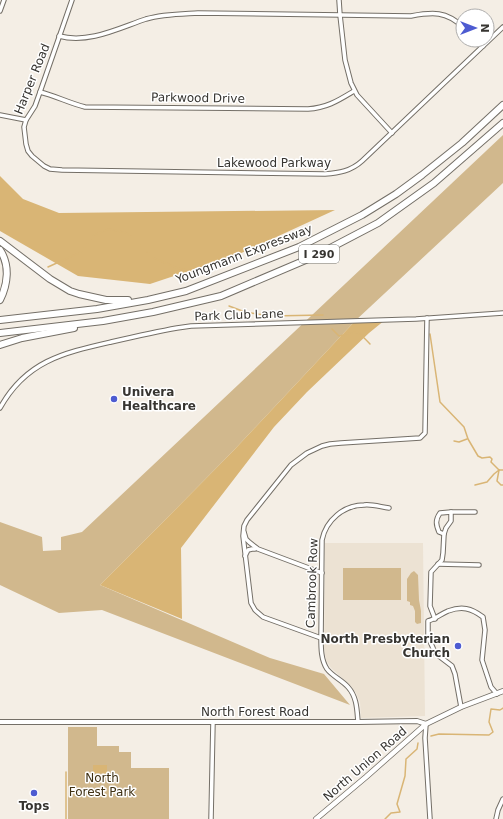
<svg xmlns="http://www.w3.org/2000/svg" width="503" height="819" viewBox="0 0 503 819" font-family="'DejaVu Sans',sans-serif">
  <rect width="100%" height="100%" fill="#f4eee5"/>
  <!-- built -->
  <polygon fill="#ece2d3" points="325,543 423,543 425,716 361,718 360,702 356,693 351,686 331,668 326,660 324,649"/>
  <!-- green -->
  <g fill="#d1b88d">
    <polygon points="503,135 503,183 355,321 234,450 165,520 100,585 270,658 324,674 350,705 102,610 59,613 0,585 0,522 42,537 43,551 61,550 61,537 82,532"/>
    <rect x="343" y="568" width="58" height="32"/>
    <polygon points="414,571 418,575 419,600 421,611 421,623 417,624 415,622 415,611 413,606 410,605 410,602 407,601 407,579 411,573"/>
    <polygon points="68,727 97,727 97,746 119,746 119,752 131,752 131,768 169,768 169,819 68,819"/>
  </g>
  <!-- forest -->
  <g fill="#d9b575">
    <polygon points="0,176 23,199 59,213 335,210 237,255 150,284 78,276 0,231"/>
    <polygon points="385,320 369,333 307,392 274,427 181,548 182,619 100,585 165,520 234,450 355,321"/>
    <polygon points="93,765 107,765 107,778 102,778 102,773 93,773"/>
  </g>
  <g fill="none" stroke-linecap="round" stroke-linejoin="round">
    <!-- stream -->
    <g stroke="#d9b575" stroke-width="1.5">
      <polyline points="48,267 81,252 94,235 109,229 127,233 154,258 177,268 197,272"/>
      <polyline points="229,306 245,312 271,316 323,315"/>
      <path d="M332 329 339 336C358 331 356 329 370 344"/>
      <polyline points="430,334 440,402 464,427 468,439 478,456 482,458 490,457 492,459 491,462 499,470 503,470"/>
      <polyline points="454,441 459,442 467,439"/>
      <polyline points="499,470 497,481 501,485 503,485"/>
      <polyline points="475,485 487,482 494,474 499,470"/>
      <polyline points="431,736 439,734 489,735 493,732 489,722 491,709 500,710 503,708"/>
      <polyline points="66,772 66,819"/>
      <polyline points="385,819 391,813 400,812 397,804 405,776 406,759 417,749 418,743"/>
    </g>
    <!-- minor casing -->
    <g stroke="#746f67" stroke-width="5.5">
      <g id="minor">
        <path d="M72 0 63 26 40 92 35 106 26 120 24 127 26 144 28 151 32 156 44 166 50 169 62 170 325 174C339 173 351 171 362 161L503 27"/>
        <polyline points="339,0 340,15 345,60 351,83 357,95 392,133"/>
        <polyline points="0,11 4,0"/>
        <path d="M59 36C89 44 119 28 146 19 163 14 181 14 198 13L411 16C433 12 446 11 463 27"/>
        <polyline points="476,40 483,46"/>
        <path d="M40 92C56 96 69 103 85 107L308 109C327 108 339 100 354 91"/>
        <polyline points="0,115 26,120"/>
        <path d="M0 408C26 361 63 353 111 342 133 337 155 332 177 328L191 326 416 319 503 313"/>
        <polyline points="244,532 246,539 249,542 258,549 322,573"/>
        <path d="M444 534 439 532C436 525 435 520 440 513L451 512H475"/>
        <polyline points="245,556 248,550 252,549 255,549"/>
        <polyline points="438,564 479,565"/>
        <polyline points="435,619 430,606 431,572 442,560 443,553 444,534 446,528 451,521 451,512"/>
        <polyline points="321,638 263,617 255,610 251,603 243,536 244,526 247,520 291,465 307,453 322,446 330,444 341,443 420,438 425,433 427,318"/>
        <path d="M461 707 455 674 452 666 435 653 433 648 428 637V621C435 619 441 614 448 611 462 606 471 608 483 617L485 630 482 660 491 687 497 694"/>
        <path d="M358 722C357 710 357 697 348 687 342 680 332 676 327 669 321 660 321 648 321 638L322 540C326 520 344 505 364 505 372 504 381 507 389 508"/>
        <polyline points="426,724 425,738 430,819"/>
        <polyline points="211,819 213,722"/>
        <polyline points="496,819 498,810 503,799"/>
      </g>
    </g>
    <!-- tertiary casing -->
    <g stroke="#746f67" stroke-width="6">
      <polyline id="tertiary" points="0,722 358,722 417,721 426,724"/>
    </g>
    <!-- secondary casing -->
    <g stroke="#746f67" stroke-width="6">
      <polyline id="secondary" points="316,819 366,777 426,724 461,707 503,691"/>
    </g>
    <!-- motorway casing -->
    <g stroke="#746f67" stroke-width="8">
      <g id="motorway">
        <polyline points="0,241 50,279 70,291 79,294 106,300 128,300"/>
        <path d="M0 250C10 265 8 284 0 300"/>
        <polyline points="0,320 97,309 148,300 186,291 299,247 362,215 396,194 422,175 462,143 503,105"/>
        <polyline points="0,333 103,321 153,312 221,296 315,256 378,223 434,183 503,123"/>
        <polyline points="0,345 22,338 74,328"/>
      </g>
    </g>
    <!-- minor -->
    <use href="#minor" stroke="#fff" stroke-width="3.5"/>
    <!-- tertiary -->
    <use href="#tertiary" stroke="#fff" stroke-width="4"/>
    <!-- secondary -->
    <use href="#secondary" stroke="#fff" stroke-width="4.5"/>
    <!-- motorway -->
    <use href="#motorway" stroke="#fff" stroke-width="6"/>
  </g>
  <!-- markers -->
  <g fill="#4d5bd1" stroke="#fff" stroke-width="1.5">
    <circle cx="114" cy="399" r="4"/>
    <circle cx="458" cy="646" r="4"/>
    <circle cx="34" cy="793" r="4"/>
  </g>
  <g text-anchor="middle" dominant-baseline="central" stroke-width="3" stroke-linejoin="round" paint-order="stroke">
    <!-- shield labels -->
    <rect fill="#fff" stroke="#73726f" stroke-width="1" x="299" y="245" width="40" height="18" rx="3"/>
    <g font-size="11" font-weight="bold" fill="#373531">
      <text x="319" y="254">I 290</text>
    </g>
    <!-- street labels -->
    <g font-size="12" fill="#373531" stroke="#fff">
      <text transform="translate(32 79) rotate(-68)">Harper Road</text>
      <text transform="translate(198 98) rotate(1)">Parkwood Drive</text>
      <text x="274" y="163">Lakewood Parkway</text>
      <text transform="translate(244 254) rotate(-21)">Youngmann Expressway</text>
      <text transform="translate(239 315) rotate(-2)">Park Club Lane</text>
      <text transform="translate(312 583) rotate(-88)">Cambrook Row</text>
      <text x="255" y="712">North Forest Road</text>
      <text transform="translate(365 764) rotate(-41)">North Union Road</text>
    </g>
    <!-- poi labels -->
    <g font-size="12" font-weight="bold" fill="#373531" stroke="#fff" text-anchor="start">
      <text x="122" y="392">Univera<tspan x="122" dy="14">Healthcare</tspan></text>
      <text x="450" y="639" text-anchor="end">North Presbyterian<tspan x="450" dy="14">Church</tspan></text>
      <text x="34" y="806" text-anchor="middle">Tops</text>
    </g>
    <!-- park labels -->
    <g font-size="12" fill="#3f3013" stroke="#fff">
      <text x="102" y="778">North<tspan x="102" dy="14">Forest Park</tspan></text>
    </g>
  </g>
  <!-- north arrow -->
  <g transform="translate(475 28) rotate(90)"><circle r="19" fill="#ffffff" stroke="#afaead"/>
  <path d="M0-3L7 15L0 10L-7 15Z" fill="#4d5bd1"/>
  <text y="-6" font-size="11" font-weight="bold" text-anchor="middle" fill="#373531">N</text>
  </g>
</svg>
